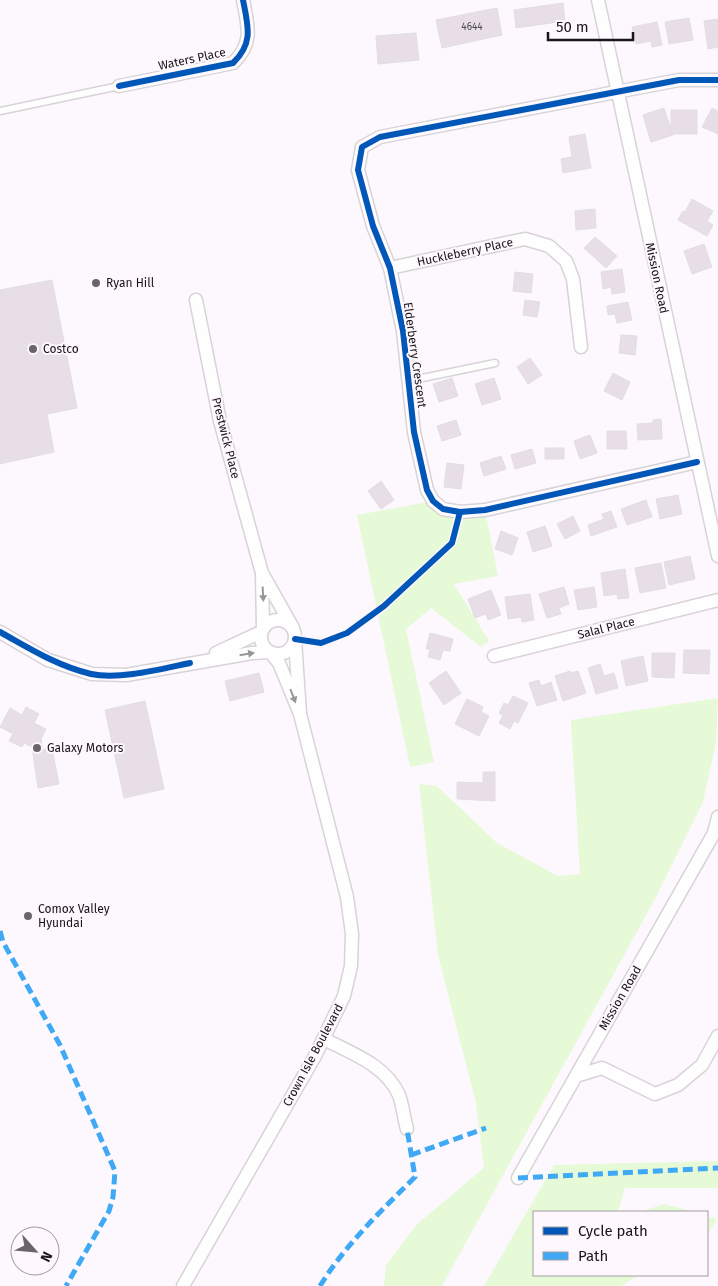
<svg xmlns="http://www.w3.org/2000/svg" width="718" height="1286" viewBox="0 0 718 1286" font-family="'Fira Sans',sans-serif">
  <rect width="100%" height="100%" fill="#fdf8fd"/>
  <!-- green -->
  <g fill="#e6fad7">
    <polygon points="433,501 443,509 485,510 498,576 454,584 489,641 481,647 431,608 406,629 434,762 410,767 357,515"/>
    <polygon points="718,698 716,743 703,802 655,899 442,1286 384,1286 386,1265 416,1225 484,1168 476,1103 438,955 419,784 437,786 497,843 558,876 580,874 571,720"/>
    <polygon points="718,1161 718,1188 625,1188 618,1212 534,1212 534,1275 639,1275 621,1286 484,1286 554,1165"/>
    <polygon points="665,1204 694,1212 639,1212"/>
    <polygon points="707,1216 717,1219 707,1235"/>
  </g>
  <!-- building -->
  <g fill="#e8dee7" stroke="#e1dee1">
    <polygon points="563,3 565,21 516,28 514,10"/>
    <polygon points="497,8 502,35 442,48 436,20"/>
    <polygon points="689,18 693,40 669,44 665,22"/>
    <polygon points="718,19 718,47 708,49 704,21"/>
    <polygon points="657,22 662,45 652,47 651,41 636,44 632,27"/>
    <polygon points="416,33 419,60 378,64 376,36"/>
    <polygon points="664,108 673,135 651,142 643,115"/>
    <polygon points="712,108 718,111 718,134 702,127"/>
    <rect x="671" y="110" width="26" height="24"/>
    <polygon points="585,134 591,168 563,173 561,159 572,157 569,137"/>
    <polygon points="692,199 713,211 707,221 713,225 707,236 678,220 683,211 685,212"/>
    <polygon points="595,209 596,228 576,230 575,211"/>
    <polygon points="595,237 617,256 606,268 584,248"/>
    <polygon points="704,244 712,267 692,274 684,251"/>
    <polygon points="622,269 625,292 612,294 611,287 603,289 601,272"/>
    <polygon points="515,272 533,274 531,293 513,291"/>
    <polygon points="52,280 77,408 47,414 54,452 0,464 0,290"/>
    <polygon points="525,300 540,302 537,317 523,315"/>
    <polygon points="628,302 632,320 617,323 615,314 608,315 607,306"/>
    <polygon points="621,335 637,336 635,355 619,353"/>
    <polygon points="530,358 542,375 528,384 517,367"/>
    <polygon points="613,373 630,382 622,400 604,391"/>
    <polygon points="452,378 458,396 439,402 433,384"/>
    <polygon points="494,378 501,399 482,405 475,384"/>
    <polygon points="661,419 662,439 638,440 637,424 653,423 653,420"/>
    <polygon points="456,420 461,435 442,441 437,426"/>
    <polygon points="607,431 626,431 627,449 607,449"/>
    <polygon points="590,435 597,453 580,459 574,441"/>
    <rect x="545" y="448" width="19" height="11"/>
    <polygon points="532,449 536,463 515,469 511,455"/>
    <polygon points="501,456 506,469 484,476 480,463"/>
    <polygon points="447,463 464,465 461,489 444,487"/>
    <polygon points="381,481 394,500 381,509 368,491"/>
    <polygon points="678,495 682,514 660,519 656,499"/>
    <polygon points="646,500 652,517 627,525 621,509"/>
    <polygon points="611,511 617,527 591,536 588,525 604,519 602,514"/>
    <polygon points="573,516 580,531 565,539 557,524"/>
    <polygon points="545,526 552,546 533,552 527,532"/>
    <polygon points="501,531 518,538 512,555 495,549"/>
    <polygon points="690,556 695,579 669,585 664,562"/>
    <polygon points="661,563 666,588 640,593 635,568"/>
    <polygon points="625,569 629,598 618,599 617,594 604,596 601,573"/>
    <polygon points="564,587 569,604 559,608 561,614 547,618 539,594"/>
    <polygon points="594,587 597,607 578,610 574,590"/>
    <polygon points="491,590 501,615 488,620 486,614 475,618 468,599"/>
    <polygon points="530,594 534,620 522,622 521,617 508,619 505,597"/>
    <polygon points="430,633 453,639 450,651 443,650 440,660 428,657 430,649 426,649"/>
    <polygon points="684,650 710,650 709,674 683,673"/>
    <polygon points="652,653 675,653 674,678 652,677"/>
    <polygon points="643,656 648,681 626,686 621,661"/>
    <polygon points="600,664 604,676 614,673 618,688 596,694 588,668"/>
    <polygon points="446,671 461,693 444,705 429,683"/>
    <polygon points="570,671 571,673 578,671 586,693 563,701 555,676"/>
    <polygon points="259,673 264,692 230,701 225,681"/>
    <polygon points="539,680 541,686 551,682 557,700 537,706 529,683"/>
    <polygon points="513,696 528,703 518,723 514,721 510,729 499,723 503,715 499,713 504,703 508,705"/>
    <polygon points="467,699 483,707 481,712 489,716 479,736 455,724"/>
    <polygon points="145,701 164,789 124,798 105,710"/>
    <polygon points="26,707 39,714 34,723 46,729 41,739 43,750 52,748 59,784 38,788 32,747 24,743 22,747 9,741 13,734 0,727 10,708 22,715"/>
    <polygon points="483,772 495,772 495,801 457,799 457,782 483,783"/>
  </g>
  <g fill="none" stroke-linecap="round" stroke-linejoin="round">
    <!-- lane casing -->
    <g stroke="#d7d3d7" stroke-width="9">
      <g id="lane">
        <polyline points="0,111 119,86"/>
        <polyline points="408,381 495,363"/>
      </g>
    </g>
    <!-- street casing -->
    <g stroke="#d7d3d7" stroke-width="15">
      <g id="street">
        <polyline points="598,0 718,556"/>
        <path d="M119 86 233 63C254 43 248 26 243 0"/>
        <polyline points="390,268 525,239 549,246 566,261 573,279 581,347"/>
        <polyline points="196,300 220,421 262,573"/>
        <polyline points="697,462 485,510 460,512 443,509 433,501 427,490 414,432 403,331 390,268 373,226 358,170 362,147 380,137 679,80 718,80"/>
        <circle cx="278" cy="637" r="17"/>
        <polyline points="263,628 262,573 293,628"/>
        <polyline points="0,632 48,660 92,674 126,675 252,653 269,652"/>
        <polyline points="216,653 261,632"/>
        <polyline points="271,653 279,663 300,714 295,640"/>
        <polyline points="494,656 718,600"/>
        <path d="M324 1039C351 1053 386 1065 399 1095 403 1106 404 1119 407 1129"/>
        <polyline points="576,1076 602,1068 655,1094 678,1085 702,1065 718,1036"/>
        <polyline points="518,1178 714,833 718,817"/>
        <polyline points="183,1286 315,1056 344,996 351,966 352,934 347,897 300,714"/>
      </g>
    </g>
    <!-- lane -->
    <use href="#lane" stroke="#fffeff" stroke-width="6"/>
    <!-- street -->
    <use href="#street" stroke="#fffeff" stroke-width="12"/>
    <!-- quiet -->
    <g stroke="#3fa9f5" stroke-width="5" stroke-dasharray="10 5" stroke-linecap="butt">
      <polyline points="0,931 3,942 60,1045 115,1171 113,1197 109,1211 66,1286"/>
      <polyline points="411,1155 486,1128"/>
      <polyline points="518,1178 718,1168"/>
      <path d="M320 1286C345 1245 381 1211 415 1177L407 1129"/>
    </g>
    <!-- cycleway casing -->
    <g stroke="#fef7fe" stroke-width="9">
      <g id="cycleway">
        <path d="M119 86 233 63C254 43 248 26 243 0"/>
        <polyline points="697,462 485,510 460,512 443,509 433,501 427,490 414,432 403,331 390,268 373,226 358,170 362,147 380,137 679,80 718,80"/>
        <path d="M0 632C29 648 57 666 91 674 119 680 161 669 190 663"/>
        <polyline points="295,639 321,643 347,633 384,606 452,543 460,512"/>
      </g>
    </g>
    <!-- cycleway -->
    <use href="#cycleway" stroke="#0057b8" stroke-width="6"/>
  </g>
  <!-- one-way arrows -->
  <defs><path id="oneway-solid" d="M-6-.8H1V-3.2L6.5 0L1 3.2V.8H-6Z" transform="scale(1.25)"/></defs>
  <g fill="#989698">
    <use href="#oneway-solid" transform="translate(263 594) rotate(87)"/>
    <use href="#oneway-solid" transform="translate(247 654) rotate(-9)"/>
    <use href="#oneway-solid" transform="translate(293 696) rotate(69)"/>
  </g>
  <!-- markers -->
  <g fill="#696569" stroke="#fef7fe" stroke-width="2">
    <circle cx="96" cy="283" r="5"/>
    <circle cx="33" cy="349" r="5"/>
    <circle cx="37" cy="748" r="5"/>
    <circle cx="28" cy="916" r="5"/>
  </g>
  <g text-anchor="middle" dominant-baseline="central" stroke-width="4" stroke-linejoin="round" paint-order="stroke">
    <!-- number labels -->
    <g font-size="10" fill="#504b50">
      <text x="472" y="27">4644</text>
    </g>
    <!-- street labels -->
    <g font-size="12" fill="#191619" stroke="#fef7fe">
      <text transform="translate(192 59) rotate(-12)">Waters Place</text>
      <text transform="translate(465 252) rotate(-12)">Huckleberry Place</text>
      <text transform="translate(657 278) rotate(78)">Mission Road</text>
      <text transform="translate(415 355) rotate(82)">Elderberry Crescent</text>
      <text transform="translate(226 438) rotate(76)">Prestwick Place</text>
      <text transform="translate(606 628) rotate(-14)">Salal Place</text>
      <text transform="translate(620 998) rotate(-60)">Mission Road</text>
      <text transform="translate(313 1055) rotate(-62)">Crown Isle Boulevard</text>
    </g>
    <!-- poi labels -->
    <g font-size="12" fill="#191619" stroke="#fef7fe" text-anchor="start">
      <text x="106" y="283">Ryan Hill</text>
      <text x="43" y="349">Costco</text>
      <text x="47" y="748">Galaxy Motors</text>
      <text x="38" y="909">Comox Valley<tspan x="38" dy="14">Hyundai</tspan></text>
    </g>
  </g>
  <!-- legend -->
  <rect x="533" y="1211" width="175" height="65" fill="#fef7fe" stroke="#a29da2"/>
  <rect x="543" y="1227" width="25" height="8" fill="#0057b8" stroke="#a29da2"/>
  <text x="578" y="1236" font-size="15" fill="#191619">Cycle path</text>
  <rect x="543" y="1252" width="25" height="8" fill="#3fa9f5" stroke="#a29da2"/>
  <text x="578" y="1261" font-size="15" fill="#191619">Path</text>
  <!-- north arrow -->
  <g transform="translate(35 1251) rotate(117)"><circle r="24" fill="#fef7fe" stroke="#a29da2"/>
  <path d="M0-4L9 19L0 12L-9 19Z" fill="#696569"/>
  <text y="-8" font-size="14" font-weight="bold" text-anchor="middle" fill="#191619">N</text>
  </g>
  <!-- scale -->
  <path d="M548 32v8h85v-8" fill="none" stroke="#191619" stroke-width="2.5"/>
  <text x="556" y="32" font-size="15" fill="#191619" stroke="#fef7fe" stroke-width="4" paint-order="stroke">50 m</text>
</svg>
